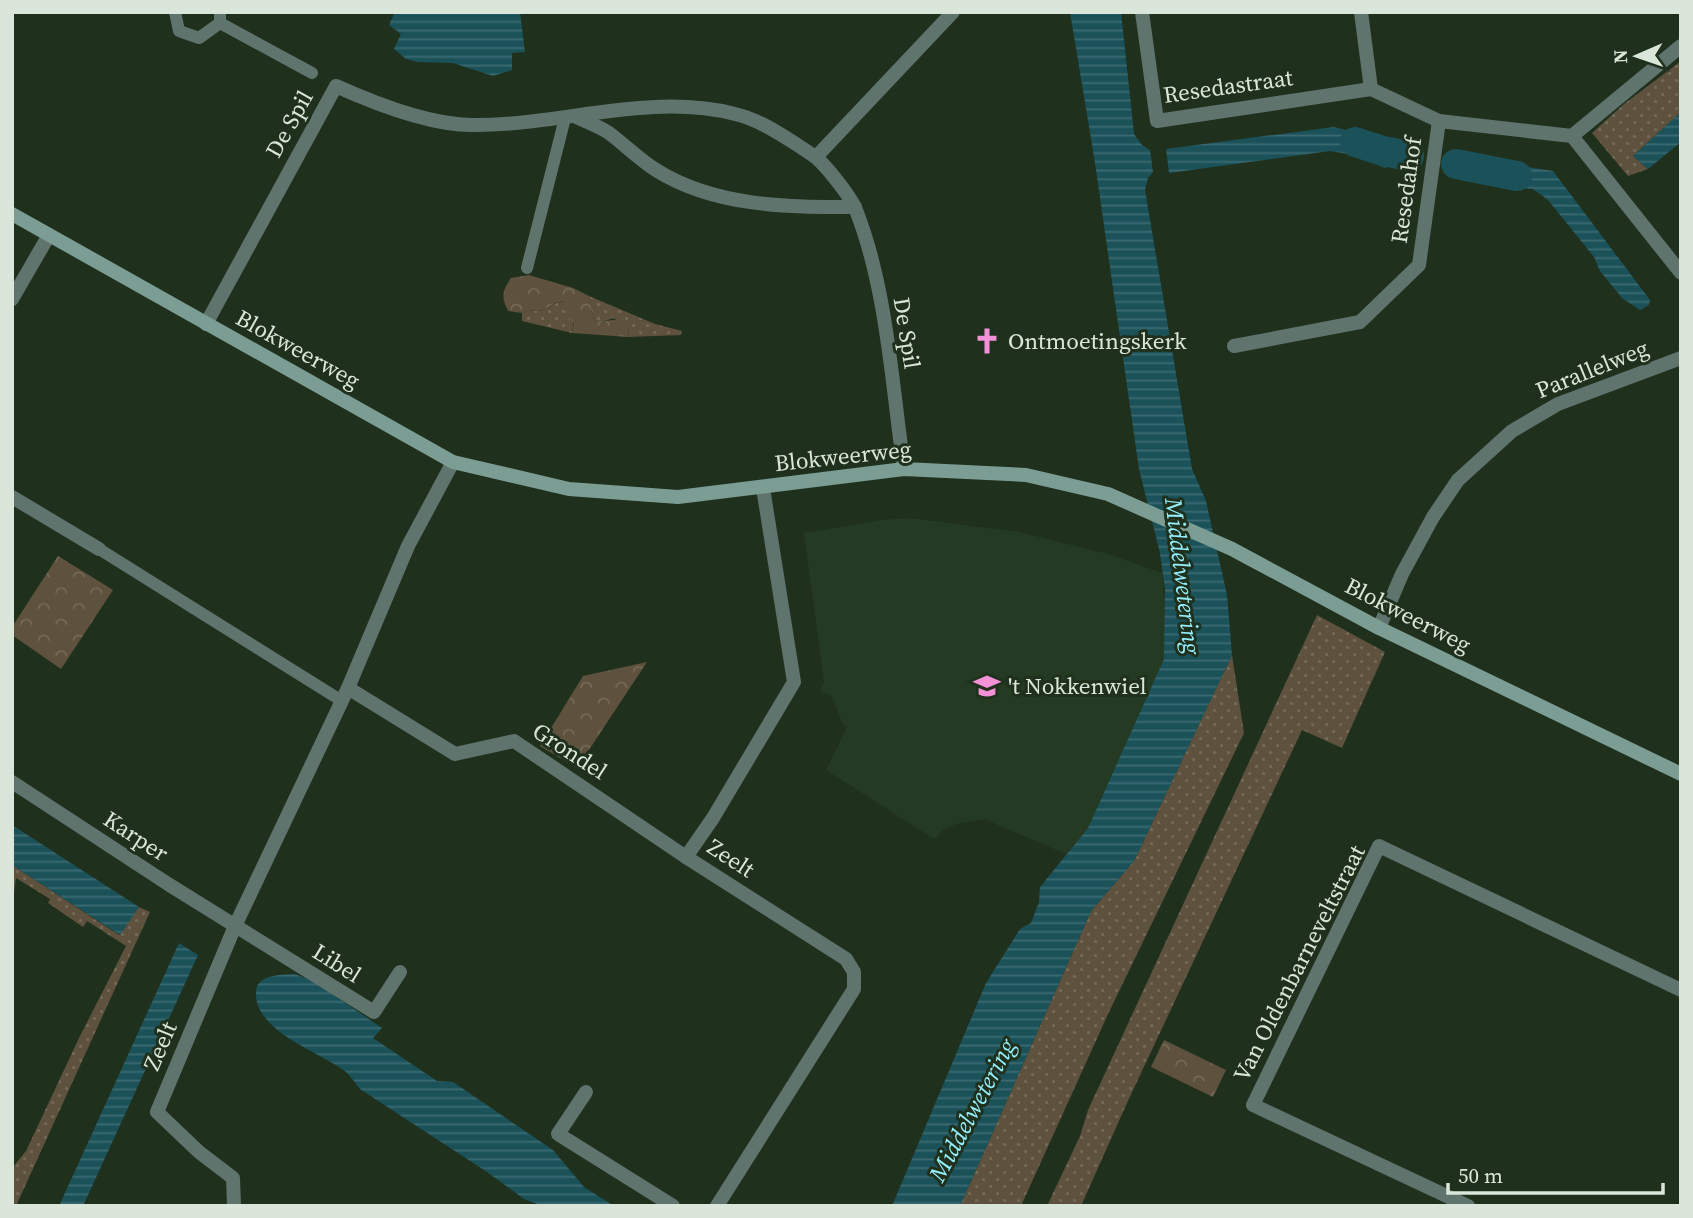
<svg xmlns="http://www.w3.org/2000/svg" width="1693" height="1218" viewBox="0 0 1693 1218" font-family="'Source Serif 4',serif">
  <defs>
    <pattern id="grass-dots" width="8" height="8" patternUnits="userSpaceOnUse" patternTransform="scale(1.75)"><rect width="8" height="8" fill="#5e513d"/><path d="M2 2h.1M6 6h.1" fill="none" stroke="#746a58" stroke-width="1.8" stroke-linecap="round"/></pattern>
    <pattern id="park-crowns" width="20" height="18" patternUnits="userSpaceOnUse" patternTransform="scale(1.75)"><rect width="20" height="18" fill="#5e513d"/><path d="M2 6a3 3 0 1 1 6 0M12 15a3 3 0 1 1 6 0" fill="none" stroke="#746a58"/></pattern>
    <pattern id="water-rules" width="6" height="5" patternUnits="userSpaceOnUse" patternTransform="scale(1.75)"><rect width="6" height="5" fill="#1b525a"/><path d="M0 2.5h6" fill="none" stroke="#3c6b71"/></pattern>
  </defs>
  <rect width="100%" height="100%" fill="#1f301d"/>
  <!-- built -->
  <polygon fill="#243a22" points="910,518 1019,532 1112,555 1162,573 1166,619 1164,659 1088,828 1066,854 984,819 956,824 943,830 934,839 826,770 847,727 843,725 832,697 820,690 824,682 804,533 881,520"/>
  <!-- grass -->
  <g fill="url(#grass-dots)">
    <polygon points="1681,61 1681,112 1633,156 1648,169 1628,176 1592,133 1624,104"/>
    <polygon points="589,296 655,324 682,331 681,335 628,337 629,326 613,318 600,323 594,321"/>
    <path d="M566 301C574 309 574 322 572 333L522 321V313C530 309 533 312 541 310 551 307 554 302 566 301Z"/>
    <polygon points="1317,615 1385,652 1342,748 1302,730 1127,1103 1081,1206 1047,1206 1080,1136 1088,1110"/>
    <polygon points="1232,655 1244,733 1109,1012 1021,1206 960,1206 1091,911 1134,861"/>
    <polygon points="12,865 119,935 139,907 150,912 16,1206 12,1206 12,1168 26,1151 79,1038 126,946 87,921 83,927 48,903 50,899 16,878 12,909"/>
  </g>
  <!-- park -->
  <g fill="url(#park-crowns)">
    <path d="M529 275 573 288 589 296 594 321C609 325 614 313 629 326L628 337 572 333 574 323 567 316 570 306 565 301C553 302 551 307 541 310 533 312 530 309 522 313L508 311C501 297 502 291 511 278Z"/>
    <polygon points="58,556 113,590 61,669 12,635 12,627"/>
    <polygon points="647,662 577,768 540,746 583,676"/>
    <polygon points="1164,1040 1226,1070 1213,1097 1151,1067"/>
  </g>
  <!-- water -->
  <g fill="url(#water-rules)">
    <polygon points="395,12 430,14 433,12 520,12 525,52 512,53 512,70 493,76 453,63 417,62 406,59 394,49 401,34 389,25"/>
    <polygon points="1070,12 1121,12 1134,134 1142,145 1150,150 1153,172 1148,178 1145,190 1192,469 1206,501 1227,595 1232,655 1134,861 1091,911 960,1206 892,1206 986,983 1020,929 1031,923 1039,902 1040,887 1088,828 1164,659 1165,590 1160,553 1139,469 1095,163"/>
    <polygon points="1681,112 1681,142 1648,169 1633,156"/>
    <path d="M1334 127C1354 132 1382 137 1395 155L1393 164 1385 168 1354 155 1330 151 1169 173 1166 149Z"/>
    <polygon points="1482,160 1553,171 1650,300 1649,305 1640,310 1622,298 1600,271 1594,257 1548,200 1533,189 1481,184 1474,174"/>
    <polygon points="12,825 139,907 120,935 12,865"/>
    <polygon points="179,943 198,955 83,1206 59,1206"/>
    <path d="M295 974 313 981 382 1028 373 1038 437 1081 453 1082 553 1150 584 1187 614 1206 540 1205 524 1199 487 1172 360 1089C355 1083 350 1074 342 1069 316 1051 255 1030 256 993 256 974 280 975 295 974Z"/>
  </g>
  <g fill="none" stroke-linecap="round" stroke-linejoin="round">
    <!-- canal -->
    <g stroke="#1b525a" stroke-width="30">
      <polyline points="1355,142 1383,151 1409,156"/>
      <polyline points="1456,164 1517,176"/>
    </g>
    <!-- lane -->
    <g stroke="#60746e" stroke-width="12">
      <polyline points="175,12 179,31 199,38 220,23 220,12"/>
      <polyline points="220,23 312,73"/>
      <polyline points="527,268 565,118"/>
      <polyline points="99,549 342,701"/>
    </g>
    <!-- street -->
    <g stroke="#60746e" stroke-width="14">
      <polyline points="1142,12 1157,121 1371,89 1439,121 1572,136 1681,273"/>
      <polyline points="1361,12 1371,89"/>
      <path d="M575 116C586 122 599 126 609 133 625 145 639 159 656 170 715 207 787 207 855 207"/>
      <polyline points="1572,136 1681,46"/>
      <polyline points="816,157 953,12"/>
      <polyline points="12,299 49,235"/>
      <path d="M206 324 336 86C376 104 429 125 472 125 559 126 649 92 735 114 757 119 777 132 796 144 802 148 808 152 814 156 825 164 851 197 856 210 887 289 892 385 904 469"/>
      <polyline points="1234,346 1360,322 1419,265 1439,121"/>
      <polyline points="12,497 99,549"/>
      <polyline points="1379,628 1402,574 1433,517 1458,480 1512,431 1558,404 1681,358"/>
      <polyline points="348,688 455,754 514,741 686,857"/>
      <polyline points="12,782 168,884 374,1012 400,972"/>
      <polyline points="586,1092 558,1134 673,1206"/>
      <polyline points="234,1206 233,1178 199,1152 157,1112 235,926 348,688 408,546 453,462"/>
      <polyline points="717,1206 854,989 854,972 846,959 686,857 713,818 794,682 763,488"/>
      <polyline points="1468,1206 1253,1105 1379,846 1681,990"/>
    </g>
    <!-- secondary -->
    <polyline stroke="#7c9d94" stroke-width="14" points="12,214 453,462 569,489 678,497 904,469 1026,475 1108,494 1232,549 1379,628 1681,774"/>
  </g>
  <!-- icons -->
  <defs>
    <g id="church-bare" transform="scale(2.1)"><path d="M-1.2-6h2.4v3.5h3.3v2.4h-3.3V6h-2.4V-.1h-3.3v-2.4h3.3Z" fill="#f391d6" stroke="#1f301d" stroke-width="2.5" paint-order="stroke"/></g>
    <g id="school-bare" transform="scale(2.1)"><path d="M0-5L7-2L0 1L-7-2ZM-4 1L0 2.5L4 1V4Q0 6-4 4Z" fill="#f391d6" stroke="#1f301d" stroke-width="2.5" paint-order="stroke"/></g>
  </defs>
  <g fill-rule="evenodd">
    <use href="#church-bare" x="987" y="341"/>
    <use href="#school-bare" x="987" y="686"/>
  </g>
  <g text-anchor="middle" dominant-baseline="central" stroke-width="6" stroke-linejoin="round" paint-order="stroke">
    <!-- street labels -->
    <g font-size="23" fill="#dae6d9" stroke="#1f301d">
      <text transform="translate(1228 86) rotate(-8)">Resedastraat</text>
      <text transform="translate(289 124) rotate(-61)">De Spil</text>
      <text transform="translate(1406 190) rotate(-82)">Resedahof</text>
      <text transform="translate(907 333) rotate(81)">De Spil</text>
      <text transform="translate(298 349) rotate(29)">Blokweerweg</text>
      <text transform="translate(1592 369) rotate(-22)">Parallelweg</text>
      <text transform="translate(843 456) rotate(-6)">Blokweerweg</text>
      <text transform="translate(1408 615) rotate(27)">Blokweerweg</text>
      <text transform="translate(570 751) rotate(33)">Grondel</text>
      <text transform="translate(136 836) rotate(33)">Karper</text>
      <text transform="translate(731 858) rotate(33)">Zeelt</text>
      <text transform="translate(337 963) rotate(32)">Libel</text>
      <text transform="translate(1299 963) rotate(-63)">Van Oldenbarneveltstraat</text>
      <text transform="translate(160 1046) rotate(-67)">Zeelt</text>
    </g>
    <!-- poi labels -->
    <g font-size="23" fill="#dae6d9" stroke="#1f301d" text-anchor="start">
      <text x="1008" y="341">Ontmoetingskerk</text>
      <text x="1008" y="686">'t Nokkenwiel</text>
    </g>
    <!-- water labels -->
    <g font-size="24" font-style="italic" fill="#95effd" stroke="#1f301d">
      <text transform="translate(1183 576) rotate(83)">Middelwetering</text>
      <text transform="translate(972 1110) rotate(-62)">Middelwetering</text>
    </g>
  </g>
  <!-- border -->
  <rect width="1693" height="1218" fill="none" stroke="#dae6d9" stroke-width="28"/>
  <!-- north arrow -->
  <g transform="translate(1637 56) rotate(268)" stroke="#1f301d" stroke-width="5" paint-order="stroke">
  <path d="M0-5L12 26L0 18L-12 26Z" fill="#dae6d9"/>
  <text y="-10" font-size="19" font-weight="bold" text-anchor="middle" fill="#dae6d9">N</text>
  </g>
  <!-- scale -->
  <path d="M1448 1183v10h215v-10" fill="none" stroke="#dae6d9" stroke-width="3.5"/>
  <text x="1458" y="1183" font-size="21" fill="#dae6d9" stroke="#1f301d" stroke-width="5" paint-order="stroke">50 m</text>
</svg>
